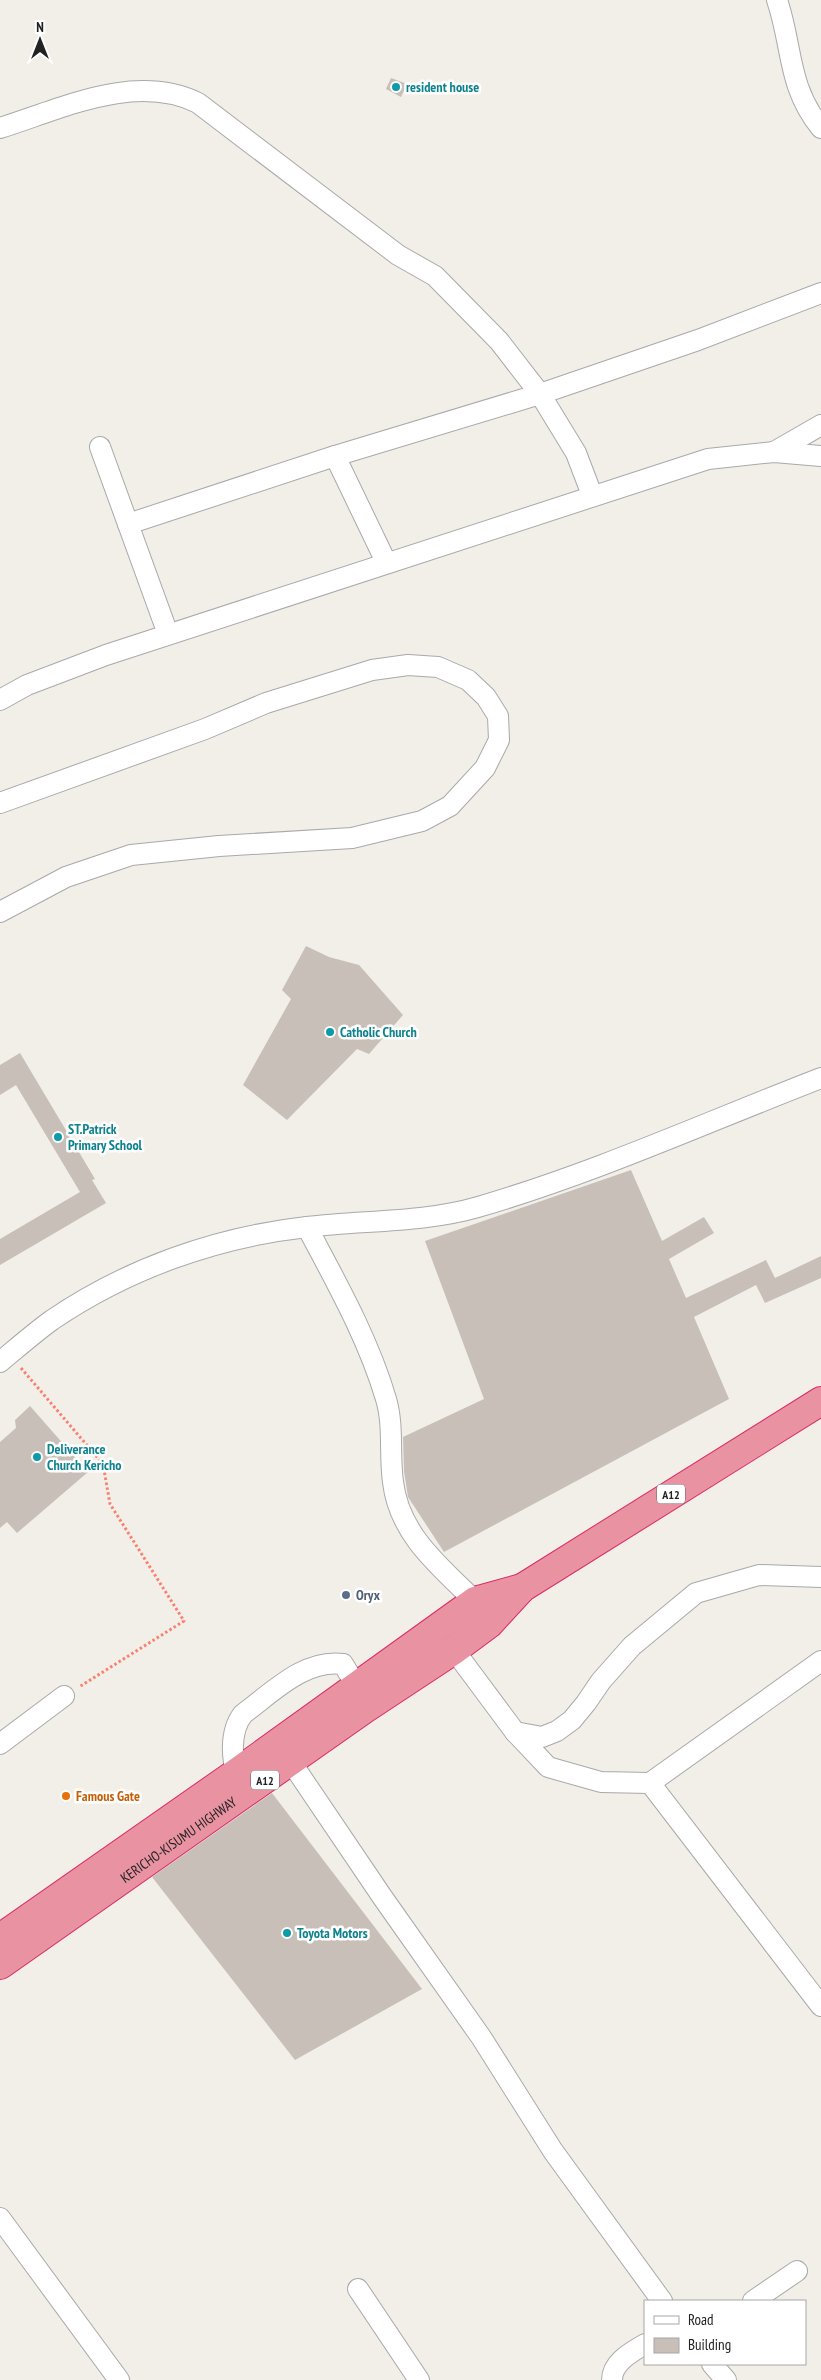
<svg xmlns="http://www.w3.org/2000/svg" width="821" height="2380" viewBox="0 0 821 2380" font-family="'PT Sans Narrow',sans-serif">
  <rect width="100%" height="100%" fill="#f2efe9"/>
  <!-- building -->
  <g fill="#c7bfb8">
    <polygon points="391,78 407,84 401,97 386,89"/>
    <polygon points="306,946 329,957 359,965 403,1015 369,1054 357,1049 287,1120 243,1085 291,999 282,990"/>
    <polygon points="20,1053 95,1179 92,1180 106,1203 0,1265 0,1239 80,1192 16,1085 0,1095 0,1065"/>
    <polygon points="631,1170 662,1241 704,1217 714,1233 669,1259 686,1298 766,1260 775,1278 821,1256 821,1278 765,1303 756,1285 694,1317 729,1399 444,1552 408,1497 404,1471 403,1437 484,1399 425,1241"/>
    <polygon points="30,1406 88,1472 17,1533 7,1522 0,1528 0,1442 16,1428 15,1420"/>
    <polygon points="272,1793 422,1989 295,2060 152,1877"/>
  </g>
  <g fill="none" stroke-linecap="round" stroke-linejoin="round">
    <!-- minor casing -->
    <g stroke="#a9a9a9" stroke-width="22">
      <g id="minor">
        <path d="M777 0C793 47 787 86 821 128"/>
        <path d="M0 128C61 109 135 72 198 103L398 255 435 276 499 341 540 394 576 453 592 495"/>
        <polyline points="100,447 168,634"/>
        <polyline points="774,452 821,425"/>
        <polyline points="335,456 540,394 698,340 821,293"/>
        <polyline points="128,524 335,456 386,562"/>
        <polyline points="0,700 27,685 106,655 708,459 774,452 821,456"/>
        <polyline points="0,803 205,729 266,703 372,670 408,665 438,667 468,680 486,697 498,716 499,740 485,768 450,806 422,821 352,838 219,846 131,855 66,877 0,912"/>
        <path d="M307 1227C336 1282 368 1338 386 1399 394 1426 389 1454 393 1482 399 1534 439 1566 475 1601L482 1612"/>
        <path d="M0 1362C17 1348 34 1333 52 1320 127 1269 216 1237 307 1227 363 1220 423 1223 478 1207 595 1173 707 1122 821 1078"/>
        <polyline points="454,1650 515,1732 548,1767 601,1782 650,1783 821,2006"/>
        <polyline points="515,1732 542,1737 557,1731 572,1720 586,1703 601,1681 632,1646 696,1593 759,1575 821,1577"/>
        <polyline points="0,1744 64,1696"/>
        <polyline points="291,1762 383,1898 481,2037 553,2151 662,2301"/>
        <path d="M240 1783C231 1762 229 1732 243 1714 273 1692 304 1659 343 1664L364 1698"/>
        <polyline points="650,1783 821,1661"/>
        <polyline points="0,2218 119,2380"/>
        <polyline points="358,2289 419,2380"/>
        <polyline points="753,2301 797,2271"/>
        <polyline points="712,2364 726,2380"/>
        <path d="M612 2380C612 2362 632 2352 645 2344"/>
      </g>
    </g>
    <!-- highway casing -->
    <g stroke="#dc2a67" stroke-width="30">
      <g id="highway">
        <polyline points="0,1938 236,1773 475,1601 522,1588"/>
        <path id="s1" d="M0 1965 366 1708 454 1650 489 1624 522 1588 821 1401"/>
      </g>
    </g>
    <!-- path -->
    <polyline stroke="#fa8072" stroke-width="3" stroke-dasharray="2.5 2.5" stroke-linecap="butt" points="21,1368 103,1464 110,1504 184,1621 79,1687"/>
    <!-- minor -->
    <use href="#minor" stroke="#fff" stroke-width="20"/>
    <!-- highway -->
    <use href="#highway" stroke="#e892a2" stroke-width="28"/>
  </g>
  <!-- markers -->
  <g fill="#0f9aa8" stroke="#fff" stroke-width="2">
    <circle cx="396" cy="87" r="5"/>
    <circle cx="330" cy="1032" r="5"/>
    <circle cx="58" cy="1137" r="5"/>
    <circle cx="37" cy="1457" r="5"/>
    <circle cx="287" cy="1933" r="5"/>
  </g>
  <circle fill="#5c6f8a" stroke="#fff" stroke-width="2" cx="346" cy="1595" r="5"/>
  <circle fill="#e8710a" stroke="#fff" stroke-width="2" cx="66" cy="1796" r="5"/>
  <g text-anchor="middle" dominant-baseline="central" stroke-width="5" stroke-linejoin="round" paint-order="stroke">
    <!-- shield labels -->
    <g fill="#fff" stroke="#646464" stroke-width="1">
      <rect x="657" y="1484.5" width="28" height="19" rx="4"/>
      <rect x="251" y="1770.5" width="28" height="19" rx="4"/>
    </g>
    <g font-size="12" font-weight="bold" fill="#222">
      <text x="671" y="1494">A12</text>
      <text x="265" y="1780">A12</text>
    </g>
    <!-- culture labels -->
    <g font-size="14" font-weight="bold" fill="#0d838f" stroke="#fff" text-anchor="start">
      <text x="406" y="87">resident house</text>
      <text x="340" y="1032">Catholic Church</text>
      <text x="68" y="1129">ST.Patrick<tspan x="68" dy="16">Primary School</tspan></text>
      <text x="47" y="1449">Deliverance<tspan x="47" dy="16">Church Kericho</tspan></text>
      <text x="297" y="1933">Toyota Motors</text>
    </g>
    <!-- service labels -->
    <g font-size="14" font-weight="bold" fill="#4e5e75" stroke="#fff" text-anchor="start">
      <text x="356" y="1595">Oryx</text>
    </g>
    <!-- food labels -->
    <g font-size="14" font-weight="bold" fill="#c56008" stroke="#fff" text-anchor="start">
      <text x="76" y="1796">Famous Gate</text>
    </g>
    <!-- street labels -->
    <g font-size="14" fill="#222" stroke="#fff">
      <text stroke="none"><textPath href="#s1" startOffset="218">KERICHO-KISUMU HIGHWAY</textPath></text>
    </g>
  </g>
  <!-- legend -->
  <rect x="644" y="2300" width="162" height="65" fill="#ffffff" stroke="#a7a7a7"/>
  <rect x="654" y="2316" width="25" height="8" fill="#ffffff" stroke="#a7a7a7"/>
  <text x="688" y="2325" font-size="15" fill="#222222">Road</text>
  <rect x="654" y="2338" width="25" height="15" fill="#c7bfb8" stroke="#a7a7a7"/>
  <text x="688" y="2350" font-size="15" fill="#222222">Building</text>
  <!-- north arrow -->
  <g transform="translate(40 40)" stroke="#ffffff" stroke-width="4" paint-order="stroke">
  <path d="M0-4L9 19L0 12L-9 19Z" fill="#222222"/>
  <text y="-8" font-size="14" font-weight="bold" text-anchor="middle" fill="#222222">N</text>
  </g>
</svg>
